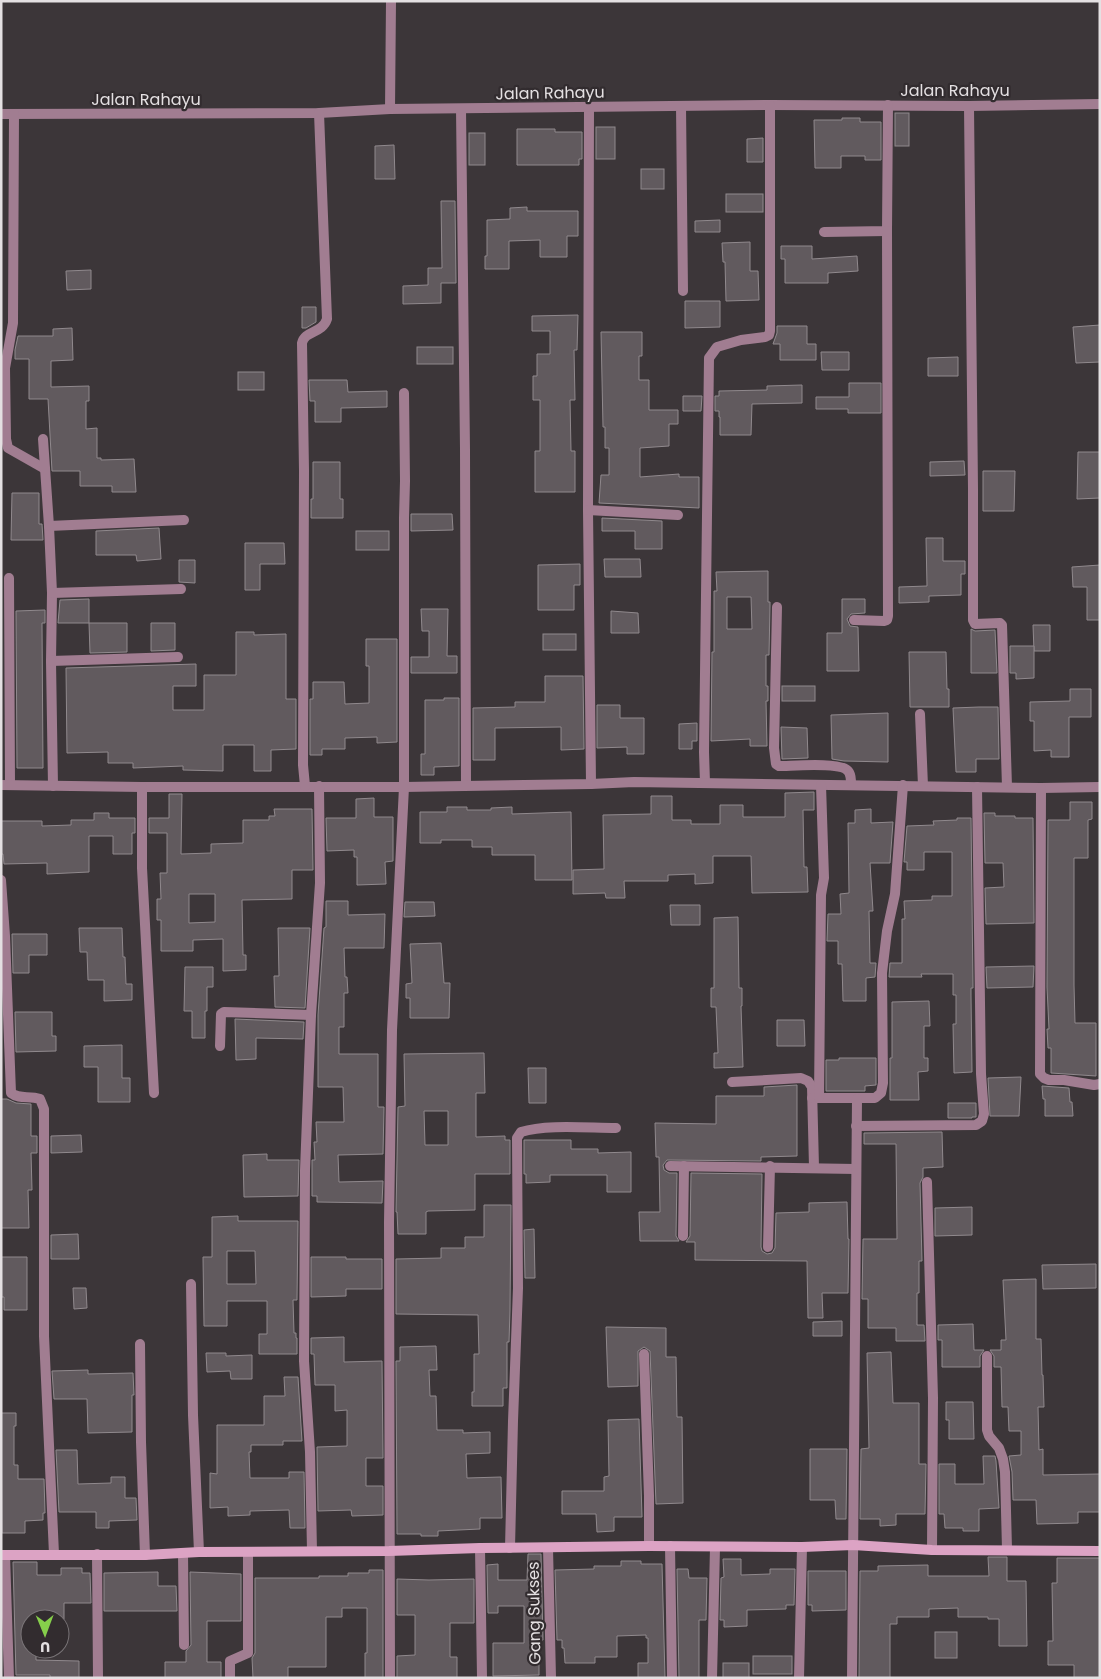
<svg xmlns="http://www.w3.org/2000/svg" width="1101" height="1679" viewBox="0 0 1101 1679" font-family="Poppins,sans-serif">
  <rect width="100%" height="100%" fill="#3c3639"/>
  <!-- building -->
  <g fill="#615a5e" stroke="#90898d" fill-rule="evenodd">
    <rect x="895" y="113" width="14" height="33"/>
    <polygon points="842,118 860,118 860,122 881,122 881,160 865,160 865,156 841,156 841,168 815,168 814,120 842,120"/>
    <rect x="596" y="127" width="19" height="32"/>
    <polygon points="517,129 555,129 555,132 582,132 582,159 579,159 579,165 517,165"/>
    <rect x="469" y="133" width="16" height="32"/>
    <polygon points="763,138 763,162 747,162 747,139"/>
    <polygon points="394,145 395,179 375,179 375,146"/>
    <rect x="641" y="169" width="23" height="20"/>
    <rect x="726" y="194" width="37" height="18"/>
    <polygon points="441,201 455,201 456,283 441,283 441,303 403,304 403,286 428,285 428,268 442,268"/>
    <polygon points="527,207 527,211 578,211 578,236 567,236 567,257 540,257 540,240 509,241 509,269 485,269 485,256 487,256 487,220 510,219 510,208"/>
    <polygon points="720,220 720,232 695,232 695,221"/>
    <polygon points="750,242 750,271 758,271 759,300 726,301 725,262 723,262 722,243"/>
    <polygon points="781,246 812,246 812,259 857,256 858,271 828,273 828,283 785,283 785,259 781,259"/>
    <polygon points="91,270 91,289 67,290 66,271"/>
    <polygon points="685,301 720,301 720,327 685,328"/>
    <polygon points="302,307 316,307 316,322 306,328 302,328"/>
    <polygon points="578,315 577,350 574,350 575,400 570,400 571,451 575,451 575,492 535,492 535,451 540,451 540,400 533,400 533,376 537,376 537,354 550,354 550,331 532,331 532,316"/>
    <polygon points="1100,325 1100,362 1076,363 1073,327"/>
    <polygon points="777,326 807,326 807,344 816,344 816,360 780,360 780,344 773,344 777,333"/>
    <polygon points="72,328 73,360 51,361 51,387 89,386 89,401 86,401 86,429 97,428 97,458 101,458 101,460 134,459 136,492 112,492 112,486 80,486 80,471 52,471 48,399 29,399 29,359 15,359 15,350 18,336 53,336 53,329"/>
    <polygon points="601,332 642,332 642,356 639,356 639,380 649,380 649,410 678,410 678,424 669,424 669,446 640,448 640,477 679,474 679,477 699,477 699,508 599,503 601,475 609,475 609,448 605,448 605,427 603,427"/>
    <rect x="417" y="347" width="36" height="17"/>
    <polygon points="821,352 849,352 849,370 822,370"/>
    <polygon points="958,357 958,376 928,376 928,358"/>
    <rect x="238" y="372" width="26" height="18"/>
    <polygon points="309,380 347,380 348,392 387,391 387,407 341,408 341,422 315,422 315,401 310,401"/>
    <polygon points="849,383 881,383 881,413 848,413 848,409 816,409 816,397 849,397"/>
    <polygon points="802,385 802,403 752,404 751,435 720,435 720,417 719,417 719,411 715,411 715,396 719,396 719,391 767,390 767,386"/>
    <polygon points="683,396 702,396 701,411 683,411"/>
    <polygon points="1078,452 1100,452 1100,498 1077,499"/>
    <polygon points="964,461 965,475 930,476 930,462"/>
    <polygon points="313,462 340,462 340,499 343,499 343,518 311,518 311,499 313,499"/>
    <polygon points="983,471 1015,471 1014,511 983,511"/>
    <polygon points="12,493 39,493 39,524 42,524 43,540 11,540"/>
    <polygon points="411,514 452,514 453,530 411,531"/>
    <polygon points="602,518 662,521 662,549 635,549 635,531 602,531"/>
    <polygon points="159,528 161,559 137,561 136,555 96,555 96,531"/>
    <rect x="356" y="531" width="33" height="19"/>
    <polygon points="926,538 943,538 943,561 965,561 965,574 961,574 961,595 929,596 929,602 899,603 899,587 927,586"/>
    <polygon points="245,543 284,543 285,564 260,564 260,590 245,590"/>
    <polygon points="604,559 640,559 641,577 605,577"/>
    <polygon points="179,560 195,560 195,583 179,582"/>
    <polygon points="580,564 580,585 574,585 574,610 538,610 538,565"/>
    <polygon points="1100,565 1100,620 1087,620 1087,587 1073,587 1072,567"/>
    <path d="M768 571V602H770V606L769 655H766V686H768V701H766L767 746H750V739L711 741 712 652H714V591H717L716 572ZM727 597H751L752 629H727Z"/>
    <polygon points="89,599 89,623 58,623 60,600"/>
    <polygon points="842,599 865,599 865,613 851,614 847,619 850,626 858,627 859,671 827,671 827,633 842,633"/>
    <polygon points="421,609 448,609 447,656 457,656 457,673 411,673 411,657 429,657 429,631 422,631"/>
    <polygon points="45,610 45,623 42,623 43,768 17,768 16,611"/>
    <polygon points="611,611 638,613 639,633 611,633"/>
    <polygon points="89,623 127,623 127,652 90,653"/>
    <polygon points="151,623 175,623 175,650 151,651"/>
    <polygon points="1033,625 1050,625 1050,651 1034,651"/>
    <polygon points="971,629 975,631 995,630 997,673 971,673"/>
    <polygon points="236,632 254,632 254,635 286,634 286,699 296,699 296,749 271,750 271,771 254,771 254,745 223,745 223,771 183,770 183,766 133,768 133,763 108,763 108,752 67,753 66,668 196,664 196,686 173,686 173,710 204,710 204,675 236,675"/>
    <rect x="543" y="634" width="33" height="16"/>
    <polygon points="366,639 397,639 397,742 377,743 377,737 345,738 345,749 322,749 322,755 310,755 310,699 313,699 313,682 344,682 345,704 369,703 369,666 366,666"/>
    <polygon points="1010,646 1034,646 1034,678 1016,679 1016,673 1010,673"/>
    <polygon points="909,652 946,652 947,689 949,689 949,707 910,707"/>
    <polygon points="545,676 583,676 584,749 561,750 561,727 495,728 495,760 473,760 473,708 515,707 515,702 545,702"/>
    <rect x="782" y="686" width="33" height="15"/>
    <polygon points="1070,689 1091,689 1091,717 1069,717 1069,757 1051,757 1051,750 1034,751 1034,721 1030,721 1030,702 1070,701"/>
    <polygon points="444,698 459,698 459,766 434,767 434,775 421,775 421,754 425,754 425,700 444,700"/>
    <polygon points="597,705 620,705 620,718 644,718 644,754 627,754 627,747 597,748"/>
    <polygon points="979,707 998,707 999,759 976,759 976,772 956,772 953,708"/>
    <polygon points="888,713 888,762 844,761 832,759 831,715"/>
    <polygon points="697,723 697,741 692,741 692,749 679,749 679,724"/>
    <polygon points="781,727 807,728 808,758 782,759"/>
    <polygon points="814,792 814,810 803,810 804,867 807,867 808,892 752,893 751,856 713,856 713,883 695,884 695,874 668,875 668,881 624,881 625,898 606,898 605,893 573,894 573,870 604,869 603,815 651,814 651,796 672,796 672,820 691,820 691,824 720,824 720,805 743,805 743,817 785,817 785,793"/>
    <path d="M169 794H182L181 854 211 853V844L243 843V820H269V816H275L274 809H312L313 870H292V899L242 900 243 955H246V970L223 971V939L193 940V951H161V920H157V899H161L160 873H167V833H149V818H169ZM189 894H215V922L189 923Z"/>
    <polygon points="374,798 374,817 393,817 393,861 385,862 386,884 357,885 357,857 354,857 354,850 327,851 326,818 356,818 356,799"/>
    <polygon points="1070,802 1092,802 1092,819 1088,820 1088,858 1074,858 1074,985 1075,1023 1096,1023 1096,1076 1051,1073 1051,1048 1048,1048 1047,1029 1049,1029 1047,987 1048,820 1070,820"/>
    <polygon points="447,807 467,807 467,810 491,810 491,808 512,807 512,814 571,812 572,880 535,880 535,855 492,855 492,847 472,847 472,840 441,840 441,843 420,843 420,812 447,812"/>
    <polygon points="871,809 871,823 893,822 890,863 870,863 873,911 869,911 870,963 876,963 875,977 866,978 866,1001 843,1001 842,964 838,964 838,941 827,941 828,914 841,914 840,894 849,893 848,823 855,823 855,810"/>
    <polygon points="94,813 109,813 109,818 135,818 135,833 132,833 132,854 113,854 113,836 89,836 89,872 47,874 47,863 4,864 3,854 1,854 1,821 42,821 42,826 71,825 71,820 94,820"/>
    <polygon points="984,813 995,813 995,816 1015,816 1015,818 1033,818 1034,923 986,924 985,888 1004,887 1003,863 985,863"/>
    <polygon points="957,818 971,818 973,988 971,988 971,995 972,1072 954,1073 953,1024 956,1024 956,995 953,995 953,974 921,974 922,977 889,977 890,963 902,963 902,919 905,919 904,901 932,900 932,896 952,896 952,852 924,852 924,870 907,870 907,862 904,862 907,826 934,825 933,821 957,820"/>
    <polygon points="326,901 348,901 348,915 385,914 384,948 344,948 345,977 347,977 348,993 344,993 344,1027 339,1027 339,1054 378,1054 378,1107 384,1107 383,1154 338,1155 339,1182 383,1181 382,1203 317,1202 317,1196 312,1196 312,1160 315,1160 314,1142 317,1142 316,1122 344,1122 343,1087 318,1087 318,1015 324,928 326,927"/>
    <polygon points="405,902 434,902 435,916 404,917"/>
    <polygon points="670,905 700,905 700,925 671,925"/>
    <polygon points="738,917 739,988 742,988 742,1006 741,1006 743,1067 714,1068 714,1053 718,1053 716,1007 711,1007 711,988 714,988 714,918"/>
    <polygon points="79,928 122,928 123,957 125,957 126,984 132,984 132,1000 104,1001 104,980 88,980 87,952 80,952"/>
    <polygon points="278,928 310,928 305,1008 275,1007 274,976 279,976"/>
    <polygon points="12,934 47,934 47,955 29,955 29,973 13,973"/>
    <polygon points="441,943 444,983 450,983 449,1018 410,1018 410,998 406,998 406,984 412,983 410,944"/>
    <polygon points="1034,966 1033,987 987,988 986,967"/>
    <polygon points="185,967 213,967 213,987 207,987 207,1011 205,1011 205,1038 192,1038 192,1011 184,1011"/>
    <polygon points="929,1001 930,1026 924,1026 924,1058 928,1058 928,1071 918,1072 919,1100 890,1100 890,1058 892,1058 892,1002"/>
    <polygon points="15,1012 52,1012 52,1036 56,1036 56,1051 16,1052"/>
    <polygon points="235,1019 304,1022 303,1039 256,1038 256,1059 236,1060"/>
    <polygon points="777,1020 804,1020 805,1046 777,1046"/>
    <polygon points="122,1045 122,1078 130,1078 130,1102 98,1102 98,1067 84,1067 84,1046"/>
    <path d="M484 1053 485 1093H476V1137L505 1136V1140H510V1174H475V1210L428 1211 426 1212V1234H398L397 1212H396L398 1107 405 1106 404 1054ZM424 1111H448V1145H425Z"/>
    <polygon points="839,1058 876,1058 876,1085 865,1086 865,1091 826,1091 826,1060 839,1060"/>
    <polygon points="528,1068 546,1068 546,1103 529,1103"/>
    <polygon points="1021,1077 1019,1116 990,1116 988,1078"/>
    <polygon points="797,1085 797,1156 761,1157 761,1161 667,1160 663,1165 664,1170 669,1173 677,1173 676,1236 679,1241 640,1241 639,1212 660,1212 659,1157 656,1157 655,1123 716,1124 716,1096 764,1096 764,1087"/>
    <polygon points="1042,1086 1069,1088 1070,1102 1072,1102 1073,1116 1045,1116 1045,1099 1043,1099"/>
    <polygon points="1,1099 7,1099 16,1103 31,1104 31,1136 37,1136 37,1153 31,1153 32,1190 28,1190 29,1228 1,1228"/>
    <polygon points="948,1103 976,1103 976,1117 972,1117 972,1118 948,1118"/>
    <polygon points="942,1132 943,1167 923,1168 923,1177 920,1183 922,1261 919,1261 919,1293 917,1293 917,1325 924,1325 925,1341 896,1341 896,1328 868,1328 868,1299 862,1299 863,1239 897,1239 896,1144 864,1144 864,1133"/>
    <polygon points="81,1135 82,1152 51,1153 51,1136"/>
    <polygon points="524,1140 571,1140 571,1149 598,1149 598,1153 631,1152 631,1192 607,1192 607,1175 550,1175 550,1182 526,1183 526,1174 524,1174"/>
    <polygon points="267,1154 267,1160 299,1160 298,1196 244,1197 243,1155"/>
    <polygon points="691,1173 762,1174 761,1247 762,1251 767,1254 772,1253 775,1248 776,1213 809,1212 809,1203 847,1202 848,1239 849,1239 848,1293 822,1293 823,1318 808,1318 807,1261 695,1260 695,1242 686,1242 690,1236"/>
    <polygon points="484,1205 511,1205 510,1310 509,1342 507,1342 507,1388 503,1388 503,1406 472,1406 472,1392 474,1392 474,1354 479,1354 478,1315 396,1314 396,1259 441,1258 441,1248 465,1248 465,1237 484,1237"/>
    <polygon points="972,1207 972,1235 935,1236 935,1208"/>
    <path d="M238 1216V1221H298L297 1300H293L294 1333H296V1338H297V1354H259V1334H267V1301H227V1326H204L203 1257H212V1217ZM227 1251H255L256 1284H227Z"/>
    <polygon points="534,1229 535,1278 525,1278 524,1230"/>
    <polygon points="78,1234 79,1259 51,1259 51,1235"/>
    <polygon points="1,1257 27,1257 27,1310 4,1310 4,1297 1,1297"/>
    <polygon points="311,1257 346,1257 346,1259 382,1259 382,1289 346,1289 346,1296 311,1297"/>
    <polygon points="1096,1264 1096,1288 1043,1289 1042,1265"/>
    <polygon points="1036,1279 1036,1339 1041,1339 1042,1375 1043,1375 1044,1407 1038,1407 1039,1450 1043,1449 1043,1475 1100,1474 1100,1512 1078,1512 1078,1523 1037,1524 1036,1500 1013,1500 1012,1472 1009,1456 1021,1455 1021,1431 1009,1431 1008,1407 1002,1407 1001,1367 994,1367 994,1356 990,1350 1001,1350 1001,1340 1006,1340 1003,1280"/>
    <polygon points="73,1288 86,1288 87,1308 74,1309"/>
    <polygon points="842,1321 842,1336 813,1336 813,1322"/>
    <polygon points="973,1324 974,1350 984,1350 980,1356 980,1367 942,1367 942,1340 938,1340 938,1325"/>
    <polygon points="606,1327 666,1328 666,1357 676,1357 677,1417 682,1417 683,1503 656,1504 650,1351 644,1347 638,1351 638,1386 608,1387"/>
    <polygon points="344,1337 344,1362 382,1361 383,1458 366,1458 366,1486 383,1486 383,1515 352,1516 351,1510 318,1511 317,1447 347,1446 347,1410 335,1411 335,1385 315,1385 314,1354 311,1354 311,1338"/>
    <polygon points="436,1346 437,1370 429,1370 430,1396 436,1396 437,1430 463,1430 463,1433 490,1432 490,1453 466,1454 467,1478 501,1477 502,1518 480,1518 480,1529 438,1531 438,1536 421,1536 421,1534 397,1534 396,1361 400,1361 400,1347"/>
    <polygon points="891,1352 893,1403 919,1403 919,1464 926,1464 925,1514 896,1514 896,1525 880,1526 880,1519 860,1519 861,1449 869,1448 867,1353"/>
    <polygon points="206,1353 226,1353 226,1356 252,1355 252,1379 231,1379 230,1371 207,1372"/>
    <polygon points="88,1370 88,1374 133,1373 134,1395 132,1395 132,1432 88,1433 87,1399 54,1399 52,1371"/>
    <polygon points="284,1377 298,1377 302,1441 283,1441 283,1445 251,1445 251,1452 249,1452 250,1478 289,1478 289,1472 304,1472 305,1528 290,1528 289,1510 250,1511 250,1515 228,1516 228,1507 210,1508 210,1473 217,1474 217,1425 264,1425 264,1396 285,1396"/>
    <polygon points="946,1402 973,1402 974,1439 949,1439 949,1420 946,1420"/>
    <polygon points="1,1413 16,1413 16,1426 14,1426 14,1465 18,1465 18,1479 44,1479 45,1513 43,1513 43,1520 25,1521 25,1533 2,1533"/>
    <polygon points="639,1419 642,1517 614,1517 614,1531 597,1532 596,1514 562,1514 562,1491 604,1491 604,1477 609,1476 608,1420"/>
    <polygon points="810,1449 847,1449 846,1519 836,1519 835,1500 810,1500"/>
    <polygon points="56,1450 77,1450 78,1484 111,1483 111,1477 125,1477 125,1498 136,1498 137,1520 109,1521 109,1528 96,1528 96,1512 59,1512"/>
    <polygon points="983,1456 995,1456 996,1461 999,1508 979,1509 979,1531 963,1531 963,1528 945,1528 944,1514 939,1514 939,1464 955,1464 955,1484 984,1484"/>
    <polygon points="528,1554 541,1554 543,1640 539,1640 539,1675 493,1676 493,1643 524,1643 524,1606 498,1606 498,1613 488,1613 487,1565 498,1564 498,1580 527,1580"/>
    <polygon points="988,1557 1007,1557 1007,1581 1026,1581 1027,1646 999,1646 999,1619 988,1619 988,1617 958,1617 958,1608 929,1609 929,1617 897,1617 897,1624 890,1624 890,1678 859,1678 860,1571 878,1571 878,1566 928,1565 928,1576 989,1576"/>
    <polygon points="1057,1558 1100,1558 1100,1678 1074,1678 1074,1665 1048,1665 1048,1641 1053,1641 1052,1583 1057,1583"/>
    <polygon points="723,1559 741,1559 741,1575 770,1574 770,1569 795,1569 794,1605 786,1605 786,1609 747,1610 747,1626 724,1627 724,1620 720,1620 721,1578 724,1577"/>
    <polygon points="621,1561 641,1561 641,1564 662,1564 665,1678 638,1678 638,1663 648,1663 648,1638 646,1638 646,1635 617,1636 617,1657 595,1657 595,1663 565,1663 564,1648 562,1648 562,1640 557,1640 555,1570 594,1569 594,1566 621,1566"/>
    <polygon points="13,1562 37,1562 37,1575 61,1575 61,1568 82,1568 82,1573 90,1573 91,1603 64,1603 64,1619 30,1619 30,1649 36,1649 36,1660 79,1661 79,1678 50,1678 50,1675 16,1675"/>
    <polygon points="677,1569 688,1569 689,1578 707,1578 706,1620 699,1620 699,1678 679,1678"/>
    <polygon points="369,1570 383,1570 383,1678 365,1678 365,1653 367,1653 367,1608 342,1608 342,1617 326,1617 326,1667 288,1667 288,1678 253,1678 252,1658 255,1653 255,1578 319,1578 319,1576 348,1576 348,1573 369,1573"/>
    <polygon points="808,1571 846,1571 846,1610 812,1611 812,1605 808,1605"/>
    <polygon points="158,1572 158,1586 176,1586 177,1611 104,1611 104,1573"/>
    <polygon points="190,1572 241,1574 241,1621 207,1621 207,1662 221,1662 221,1678 165,1678 165,1662 186,1662 186,1651 191,1645"/>
    <polygon points="397,1579 429,1580 474,1579 474,1623 450,1623 450,1657 457,1657 457,1678 397,1678 397,1656 415,1655 415,1615 397,1615"/>
    <rect x="935" y="1632" width="22" height="26"/>
    <rect x="753" y="1656" width="39" height="18"/>
    <rect x="723" y="1663" width="26" height="15"/>
  </g>
  <g fill="none" stroke-linecap="round" stroke-linejoin="round">
    <!-- street -->
    <g stroke="#a17d91" stroke-width="10">
      <polyline points="681,106 683,291"/>
      <polyline points="969,106 973,489 973,620 975,624 1000,623 1002,625 1007,787"/>
      <polyline points="589,108 588,510 591,784"/>
      <polyline points="390,109 391,1"/>
      <polyline points="461,109 465,449 466,785"/>
      <polyline points="1,114 319,113 390,109 770,105 969,106 1100,104"/>
      <polyline points="14,114 13,323 5,368 6,439 8,448 45,469"/>
      <polyline points="824,232 887,231 888,105"/>
      <polyline points="43,439 49,526 52,593 51,661 53,786"/>
      <polyline points="588,510 678,515"/>
      <polyline points="49,526 184,520"/>
      <polyline points="9,578 10,785"/>
      <polyline points="52,593 181,589"/>
      <path d="M777 607 774 748 776 764 779 766C792 766 838 762 847 770 851 773 851 780 851 785"/>
      <polyline points="854,620 884,621 887,620 888,616 887,231"/>
      <polyline points="51,661 178,657"/>
      <polyline points="920,714 923,786"/>
      <polyline points="705,783 704,752 709,358 717,347 741,340 765,337 769,335 770,331 770,105"/>
      <polyline points="1,785 142,787 404,787 591,784 634,782 1041,788 1100,787"/>
      <path d="M305 786 303 765 304 471 302 343C305 330 322 334 327 319L319 113"/>
      <polyline points="142,787 142,868 154,1093"/>
      <polyline points="1041,788 1040,1074 1044,1078 1049,1080 1064,1080 1094,1085 1100,1084"/>
      <path d="M1 880 5 936 11 1093C20 1100 29 1095 40 1099L44 1109V1336L54 1554"/>
      <polyline points="220,1046 221,1014 224,1012 311,1015"/>
      <polyline points="732,1082 801,1078 808,1081 812,1087 814,1167"/>
      <polyline points="812,1098 875,1098 881,1093 883,1083 882,973 887,931 895,894 903,785"/>
      <polyline points="819,1098 821,895 824,878 821,785"/>
      <polyline points="856,1126 976,1125 982,1121 984,1114 981,1074 977,787"/>
      <polyline points="670,1166 856,1169"/>
      <polyline points="927,1182 933,1398 932,1550"/>
      <polyline points="683,1236 684,1166"/>
      <polyline points="768,1247 770,1166"/>
      <polyline points="191,1284 193,1415 199,1552"/>
      <polyline points="140,1344 141,1442 145,1555"/>
      <polyline points="644,1354 649,1496 649,1546"/>
      <polyline points="987,1356 987,1430 989,1436 999,1448 1003,1459 1005,1472 1007,1549"/>
      <polyline points="670,1546 672,1678"/>
      <polyline points="480,1548 482,1678"/>
      <path d="M510 1548 513 1421 518 1288 517 1138 521 1132C546 1124 588 1128 616 1128"/>
      <polyline points="548,1548 551,1678"/>
      <polyline points="312,1551 310,1452 304,1361 305,1171 311,1015 320,883 319,786"/>
      <polyline points="183,1553 184,1645"/>
      <polyline points="97,1554 98,1678"/>
      <polyline points="5,1555 9,1678"/>
      <polyline points="230,1678 230,1661 248,1653 248,1553"/>
      <polyline points="390,1678 389,1222 392,1030 404,787 404,518 405,481 404,393"/>
      <polyline points="712,1678 715,1547"/>
      <polyline points="799,1678 802,1547"/>
      <polyline points="852,1678 857,1099"/>
    </g>
    <!-- secondary -->
    <polyline stroke="#dca3c4" stroke-width="10" points="1,1555 145,1555 199,1552 389,1551 480,1548 649,1546 802,1547 853,1545 932,1550 1100,1551"/>
  </g>
  <g text-anchor="middle" dominant-baseline="central" stroke-width="4.5" stroke-linejoin="round" paint-order="stroke">
    <!-- street labels -->
    <g font-size="16" fill="#e4e0e2" stroke="#322c2f">
      <text x="955" y="90">Jalan Rahayu</text>
      <text transform="translate(550 93) rotate(-1)">Jalan Rahayu</text>
      <text x="146" y="99">Jalan Rahayu</text>
      <text transform="translate(534 1613) rotate(-91)">Gang Sukses</text>
    </g>
  </g>
  <!-- border -->
  <rect width="1101" height="1679" fill="none" stroke="#e4e0e2" stroke-width="5"/>
  <!-- north arrow -->
  <g transform="translate(45 1634) rotate(179)"><circle r="24" fill="#322c2f" stroke="#797477"/>
  <path d="M0-4L9 19L0 12L-9 19Z" fill="#86cf4b"/>
  <text y="-8" font-size="14" font-weight="bold" text-anchor="middle" fill="#e4e0e2">U</text>
  </g>
</svg>
